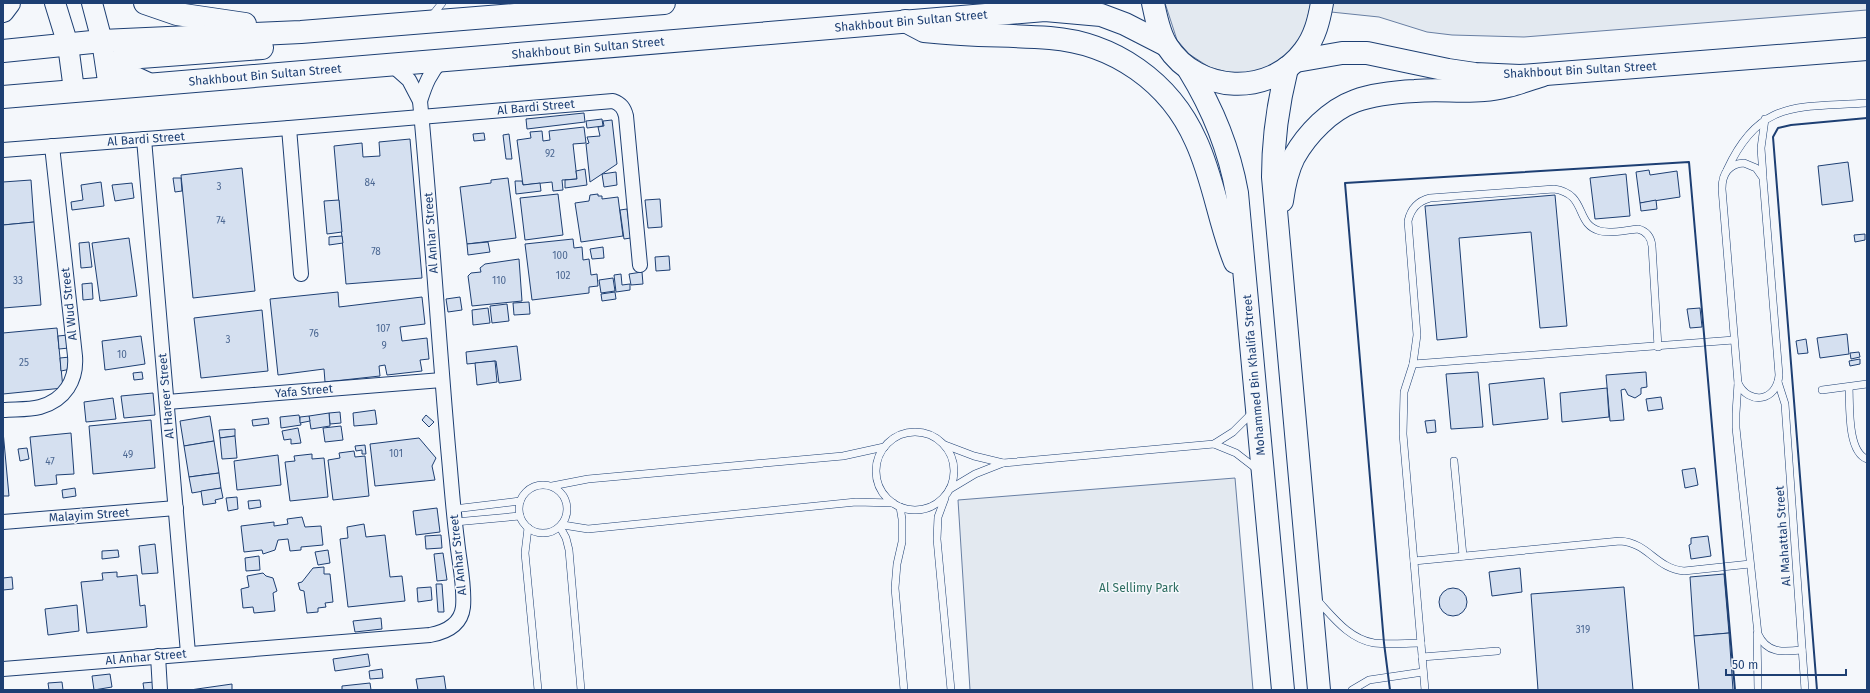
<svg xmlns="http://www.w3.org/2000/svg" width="1870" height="693" viewBox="0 0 1870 693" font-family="'Fira Sans',sans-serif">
  <rect width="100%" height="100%" fill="#f4f7fb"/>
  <!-- park -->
  <g fill="#e3e9f0" stroke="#687fa3">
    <polygon points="1165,3 1311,3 1305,29 1297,47 1277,63 1255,73 1230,73 1209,67 1189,54 1177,40"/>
    <polygon points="1333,3 1867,3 1867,10 1524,37 1452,35 1427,32 1379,17 1331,12"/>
    <polygon points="1235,478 1253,690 970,690 958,500"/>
  </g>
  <!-- building -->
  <g fill="#d5e0f0" stroke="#1d3f73">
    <polygon points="584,113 585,122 527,129 526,119"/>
    <polygon points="602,119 603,126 587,128 586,121"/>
    <polygon points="612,120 617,164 590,182 586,144 589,143 587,137 600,136 598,127 604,126 603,121"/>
    <polygon points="584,127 586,143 573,144 577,179 562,180 563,190 553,191 552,182 523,185 517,140 531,138 530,132 542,131 543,141 550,140 549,131"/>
    <polygon points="484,133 485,140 474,141 473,134"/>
    <polygon points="509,134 512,159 506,159 503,135"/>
    <polygon points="410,139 422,278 346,284 334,146 362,143 363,157 380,156 379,142"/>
    <polygon points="1848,162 1853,201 1822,205 1818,166"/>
    <polygon points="242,168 255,291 193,298 181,175"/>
    <polygon points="585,169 587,185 565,188 565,180 577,179 576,171"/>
    <polygon points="1649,170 1650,175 1677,171 1680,197 1640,203 1636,172"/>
    <polygon points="616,172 617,185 604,187 602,174"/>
    <polygon points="1626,174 1630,216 1595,219 1590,178"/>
    <polygon points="173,178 181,178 182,191 175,192"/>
    <polygon points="508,178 516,238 467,244 460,187 491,183 491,180"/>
    <polygon points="31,180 34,222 3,225 3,182"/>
    <polygon points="515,181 522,181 523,185 540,183 541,191 516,194"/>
    <polygon points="101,182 104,206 72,210 71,202 83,200 81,185"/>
    <polygon points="132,183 134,198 115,201 112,185"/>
    <polygon points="558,194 563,235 525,240 520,198"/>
    <polygon points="598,194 598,196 602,196 602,199 618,197 623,236 581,242 575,203 589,201 590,195"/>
    <polygon points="1555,195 1567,326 1540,328 1531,232 1459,238 1467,337 1437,340 1425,206"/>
    <polygon points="660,199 662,227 648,228 645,200"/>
    <polygon points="339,200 342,232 327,234 324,201"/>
    <polygon points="1656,200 1657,209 1641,211 1640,203"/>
    <polygon points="627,209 631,238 624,239 620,210"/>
    <polygon points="34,222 41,305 3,308 3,225"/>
    <polygon points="1865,234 1865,240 1855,242 1854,235"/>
    <polygon points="342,236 343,243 329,245 329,237"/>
    <polygon points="129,238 137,296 100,301 92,243"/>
    <polygon points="573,239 574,248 582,247 583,260 589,259 591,275 597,274 598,286 589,287 589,293 532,300 525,244"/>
    <polygon points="89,242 92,267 81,268 79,243"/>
    <polygon points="488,242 490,252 468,255 467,244"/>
    <polygon points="603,247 604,258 592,259 590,249"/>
    <polygon points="669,256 670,270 656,271 655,257"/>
    <polygon points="519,259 522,301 472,306 468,276 471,273 481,272 480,268 485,264"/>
    <polygon points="642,272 643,284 631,285 629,274"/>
    <polygon points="621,274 622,285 630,284 630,290 616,292 614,275"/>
    <polygon points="613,278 615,291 601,293 599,280"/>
    <polygon points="92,283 93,299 83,300 82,284"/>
    <polygon points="338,292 339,307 422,297 425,324 400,327 402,341 427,338 429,359 420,360 422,371 387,375 385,365 379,366 380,376 325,382 324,369 278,375 270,299"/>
    <polygon points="615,292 616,299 602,301 601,294"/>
    <polygon points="460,297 462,310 448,312 446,299"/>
    <polygon points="529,302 530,314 514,315 513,303"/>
    <polygon points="507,304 509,321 492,323 490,306"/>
    <polygon points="488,308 490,323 473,325 472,310"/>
    <polygon points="1700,308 1702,327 1690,328 1687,309"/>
    <polygon points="262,310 268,371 201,378 194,318"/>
    <polygon points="57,328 63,388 3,394 3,333"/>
    <polygon points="1847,334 1849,354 1820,358 1817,338"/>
    <polygon points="68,335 69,348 59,349 58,336"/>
    <polygon points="141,336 145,364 105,370 102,341"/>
    <polygon points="1806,339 1808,353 1798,354 1796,341"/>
    <polygon points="517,346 521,380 499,383 496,361 467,364 466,352"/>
    <polygon points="1859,352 1860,357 1851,359 1850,353"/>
    <polygon points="70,357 71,369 61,371 60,358"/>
    <polygon points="1860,359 1860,364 1850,366 1849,361"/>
    <polygon points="495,361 497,382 477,385 475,363"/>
    <polygon points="142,372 143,379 134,380 133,373"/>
    <polygon points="1478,372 1483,427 1451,429 1446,374"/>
    <polygon points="1646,372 1647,387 1641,388 1641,394 1635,398 1628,395 1625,389 1621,390 1624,420 1610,421 1606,375"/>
    <polygon points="1544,378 1548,419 1493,425 1489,384"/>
    <polygon points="1607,388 1609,417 1562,422 1560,393"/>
    <polygon points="153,393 155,415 124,418 121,396"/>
    <polygon points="1661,397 1663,409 1648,411 1646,399"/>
    <polygon points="113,398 116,419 86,422 84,402"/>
    <polygon points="375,410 377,424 354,426 353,413"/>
    <polygon points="340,412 341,423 330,424 329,413"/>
    <polygon points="329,413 330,426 311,429 309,416"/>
    <polygon points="299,415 301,425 281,428 280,417"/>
    <polygon points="426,415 434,422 429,427 422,420"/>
    <polygon points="210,416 214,441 184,446 180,421"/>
    <polygon points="309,416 310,421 300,423 300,417"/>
    <polygon points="268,418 269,424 253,426 252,420"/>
    <polygon points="151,420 155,468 93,474 89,426"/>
    <polygon points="1435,420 1436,432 1427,433 1425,421"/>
    <polygon points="341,426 343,440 325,442 323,428"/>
    <polygon points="298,428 301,443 291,444 291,439 284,440 282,431"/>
    <polygon points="235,429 235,436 220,438 219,430"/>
    <polygon points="3,431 9,496 3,496"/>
    <polygon points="71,433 74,474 56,475 57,484 35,486 30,437"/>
    <polygon points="235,436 237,458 222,459 220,438"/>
    <polygon points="419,438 436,458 432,466 435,480 375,486 370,444"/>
    <polygon points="214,441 219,473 189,477 184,446"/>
    <polygon points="365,445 366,454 362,454 362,450 356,451 355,446"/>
    <polygon points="27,448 29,459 20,461 18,449"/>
    <polygon points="354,451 355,457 365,456 369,496 333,500 328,460 340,458 339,453"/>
    <polygon points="312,454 312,459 324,458 328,497 290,501 285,462 295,461 294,456"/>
    <polygon points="278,455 281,485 237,490 234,461"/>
    <polygon points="1695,468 1698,485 1685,488 1682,470"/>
    <polygon points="219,473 221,488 192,493 189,477"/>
    <polygon points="75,488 76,496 63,498 62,490"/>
    <polygon points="221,488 223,498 215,500 216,503 203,505 201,491"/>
    <polygon points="237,497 238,509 228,511 226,498"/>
    <polygon points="260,500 261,507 249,509 248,501"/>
    <polygon points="437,508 440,532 416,535 413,511"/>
    <polygon points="302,517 305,527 321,526 323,545 301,547 301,550 290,551 288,539 278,540 275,550 263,554 262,550 244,552 241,526 274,522 274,526 288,524 287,519"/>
    <polygon points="364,524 366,537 385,535 390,577 402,576 405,601 348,607 340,539 348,538 347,527"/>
    <polygon points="441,535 442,548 426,549 425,536"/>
    <polygon points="1708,536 1711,556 1691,559 1689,545 1691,544 1691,538"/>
    <polygon points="155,544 158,573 142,574 139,546"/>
    <polygon points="118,550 119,557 102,559 102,551"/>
    <polygon points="328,550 330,563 318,565 315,552"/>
    <polygon points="443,553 447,580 437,581 434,554"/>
    <polygon points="259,556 260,570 246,571 245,558"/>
    <polygon points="324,567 324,574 330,574 333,602 325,603 326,607 318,608 318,612 307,613 304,591 300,590 298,583 302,582 313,568"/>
    <polygon points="1520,568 1522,592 1492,596 1489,572"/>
    <polygon points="117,572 117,577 137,575 140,606 145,605 147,627 87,633 81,582 103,580 102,573"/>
    <polygon points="263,573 266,576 273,578 277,591 273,593 275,611 254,613 253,607 243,608 241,589 249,587 247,576"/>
    <polygon points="1724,574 1729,633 1694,636 1690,577"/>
    <polygon points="12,577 13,589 3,590 3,578"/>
    <polygon points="436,584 442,584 444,612 438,612"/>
    <polygon points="431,587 432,600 418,602 417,588"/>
    <polygon points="1624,587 1633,690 1538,690 1531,594"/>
    <circle cx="1453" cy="602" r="14"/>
    <polygon points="77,605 79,631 48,635 45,609"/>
    <polygon points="381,618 382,629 355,632 353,621"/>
    <polygon points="1729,633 1733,690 1699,690 1694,636"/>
    <polygon points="368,654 370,666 335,671 333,659"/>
    <polygon points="382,669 383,678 370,679 369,671"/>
    <polygon points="110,674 112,687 94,690 92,676"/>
    <polygon points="444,676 446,690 418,690 416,679"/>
    <polygon points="62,682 63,690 49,690 48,683"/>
    <polygon points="154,682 155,690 144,690 143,683"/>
    <polygon points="370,683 371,690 342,690 342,686"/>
    <polygon points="232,684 232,690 190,690"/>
  </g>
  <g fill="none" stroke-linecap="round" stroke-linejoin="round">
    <!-- lane casing -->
    <g stroke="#1d3f73" stroke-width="8">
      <g id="lane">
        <polyline points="431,17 442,3"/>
        <path d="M1744 163 1756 168 1763 178 1779 375C1777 401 1749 406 1738 383L1722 189C1722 174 1728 164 1744 163Z"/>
        <path d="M1727 170C1760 98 1799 108 1867 103"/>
        <polyline points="1763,176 1761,148 1765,119"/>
        <polyline points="1413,364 1734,340"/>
        <polyline points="1778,382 1785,404 1805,690"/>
        <path d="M1738 383 1736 413V428L1758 634C1767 654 1783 652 1802 650"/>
        <path d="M1849 387C1850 405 1847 452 1867 459"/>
        <polyline points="1822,390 1867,384"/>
        <circle cx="915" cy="471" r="39"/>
        <polyline points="1214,444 1236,453 1258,470"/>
        <polyline points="945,445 974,456 1003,463"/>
        <polyline points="1454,461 1463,556"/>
        <circle cx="543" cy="509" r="24"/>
        <polyline points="552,486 588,479 843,456 884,447"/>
        <polyline points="950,489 975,474 1003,463 1214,444 1233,432 1253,412"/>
        <polyline points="945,498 938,517 937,539 951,690"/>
        <polyline points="900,507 902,519 902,542 897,564 895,588 904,690"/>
        <polyline points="454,509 520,501"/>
        <polyline points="455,522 520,516"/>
        <polyline points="563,525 588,529 856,502 893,503"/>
        <polyline points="560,527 566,538 569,550 581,690"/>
        <polyline points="528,528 525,553 538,690"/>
        <path d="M1414 561 1620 541C1649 543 1655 568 1684 571L1750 564"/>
        <path d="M1317 600C1333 617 1349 639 1374 643 1389 645 1406 643 1421 643"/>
        <polyline points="1757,634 1758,690"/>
        <polyline points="1422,657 1497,651"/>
        <polyline points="1352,690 1369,680 1423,672"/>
        <path d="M1425 690 1403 434 1404 392 1413 364 1417 335 1408 221C1411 208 1418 201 1430 198L1554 189C1588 194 1574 224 1600 231 1611 234 1626 230 1638 229 1646 231 1651 237 1652 246L1658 347"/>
      </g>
    </g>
    <!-- street casing -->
    <g stroke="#1d3f73" stroke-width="16">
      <g id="street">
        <path d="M420 101C425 85 430 72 442 60"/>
        <polyline points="289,128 301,274"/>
        <polyline points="144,139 188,653"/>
        <path d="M3 150 289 128 613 101C621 104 624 108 626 116L640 265"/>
        <polyline points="167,402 442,380"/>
        <path d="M3 410C15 409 29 410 40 407 65 400 77 380 75 356L52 146"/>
        <polyline points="3,522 176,508"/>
        <polyline points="158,656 160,690"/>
        <path d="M3 669 430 635C446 632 461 625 463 607 465 585 459 562 457 540 453 510 451 478 448 447 438 332 431 217 420 101L409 80 391 64"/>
      </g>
    </g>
    <!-- secondary casing -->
    <g stroke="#1d3f73" stroke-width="22">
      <g id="secondary">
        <polyline points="55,3 68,45 74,90"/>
        <polyline points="92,3 102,41 109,88"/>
      </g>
    </g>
    <!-- primary casing -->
    <g stroke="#1d3f73" stroke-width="24">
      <g id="primary">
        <polyline points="145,3 177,14 245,24"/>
        <polyline points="3,11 9,3"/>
        <polyline points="3,51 102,41 301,32 664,3"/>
        <polyline points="1296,61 1342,53 1367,53 1448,70 1475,74 1520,76 1867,49"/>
        <polyline points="146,83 120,71 118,68 120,60 127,58 262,48"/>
        <polyline points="3,97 1045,10 1101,15 1125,24 1166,45"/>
      </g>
    </g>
    <!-- highway casing -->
    <g stroke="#1d3f73" stroke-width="24">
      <g id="highway">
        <path d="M1153 3C1156 17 1159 34 1167 46 1198 94 1270 97 1304 51 1315 37 1319 20 1322 3"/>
        <path d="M905 21 924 31 935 32C973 36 1011 35 1050 38 1114 43 1170 82 1196 141 1214 180 1219 223 1235 262"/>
        <path d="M1287 68C1278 104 1273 139 1273 177L1319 690"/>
        <path d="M1189 70C1213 109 1229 148 1237 193L1283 690"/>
        <path d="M1282 201C1284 186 1287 171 1294 157 1307 134 1330 110 1355 101 1374 94 1395 92 1415 91 1438 89 1461 92 1484 90 1504 89 1524 81 1543 75"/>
      </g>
    </g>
    <!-- lane -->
    <use href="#lane" stroke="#f4f7fb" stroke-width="7"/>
    <!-- street -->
    <use href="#street" stroke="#f4f7fb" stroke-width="14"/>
    <!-- secondary -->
    <use href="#secondary" stroke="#f4f7fb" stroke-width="20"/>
    <!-- primary -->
    <use href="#primary" stroke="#f4f7fb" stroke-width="22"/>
    <!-- highway -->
    <use href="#highway" stroke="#f4f7fb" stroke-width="22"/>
    <!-- wall -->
    <g stroke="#1d3f73" stroke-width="2">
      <polyline points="1390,690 1384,643 1345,183 1689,162 1735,690"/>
      <polyline points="1817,690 1773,137 1778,128 1791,125 1867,118"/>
    </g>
  </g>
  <g text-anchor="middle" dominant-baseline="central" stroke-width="3" stroke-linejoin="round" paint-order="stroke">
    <!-- number labels -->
    <g font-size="10" fill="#4b6792">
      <text x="550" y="154">92</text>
      <text x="370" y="183">84</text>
      <text x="219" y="187">3</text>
      <text x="221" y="221">74</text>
      <text x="376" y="252">78</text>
      <text x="560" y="256">100</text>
      <text x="563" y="276">102</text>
      <text x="18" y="281">33</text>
      <text x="499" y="281">110</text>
      <text x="383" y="329">107</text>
      <text x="314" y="334">76</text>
      <text x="228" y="340">3</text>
      <text x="384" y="346">9</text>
      <text x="122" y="355">10</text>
      <text x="24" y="363">25</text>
      <text x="396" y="454">101</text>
      <text x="128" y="455">49</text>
      <text x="50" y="462">47</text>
      <text x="1583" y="630">319</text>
    </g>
    <!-- street labels -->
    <g font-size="12" fill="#1d3f73" stroke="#f4f7fb">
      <text transform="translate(911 21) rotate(-5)">Shakhbout Bin Sultan Street</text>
      <text transform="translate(588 48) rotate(-5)">Shakhbout Bin Sultan Street</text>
      <text transform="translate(1580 70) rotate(-3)">Shakhbout Bin Sultan Street</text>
      <text transform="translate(265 75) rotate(-5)">Shakhbout Bin Sultan Street</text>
      <text transform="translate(536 107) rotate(-5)">Al Bardi Street</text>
      <text transform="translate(146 139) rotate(-4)">Al Bardi Street</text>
      <text transform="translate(431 233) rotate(-94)">Al Anhar Street</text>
      <text transform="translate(69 304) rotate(-96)">Al Wud Street</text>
      <text transform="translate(1254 375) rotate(-95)">Mohammed Bin Khalifa Street</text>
      <text transform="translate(304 391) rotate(-5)">Yafa Street</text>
      <text transform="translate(166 396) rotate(-95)">Al Hareer Street</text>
      <text transform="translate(89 515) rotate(-4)">Malayim Street</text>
      <text transform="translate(1783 536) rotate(-94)">Al Mahattah Street</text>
      <text transform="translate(458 555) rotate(-96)">Al Anhar Street</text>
      <text transform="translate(146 657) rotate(-5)">Al Anhar Street</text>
    </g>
    <!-- park labels -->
    <g font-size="12" fill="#2c6c60" stroke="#f4f7fb">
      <text x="1139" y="588">Al Sellimy Park</text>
    </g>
  </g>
  <!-- border -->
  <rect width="1870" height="693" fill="none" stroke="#1d3f73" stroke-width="8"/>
  <!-- scale -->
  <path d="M1726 669v6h120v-6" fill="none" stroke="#1d3f73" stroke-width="2"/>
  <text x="1732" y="669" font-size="12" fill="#1d3f73" stroke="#f4f7fb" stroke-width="3" paint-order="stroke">50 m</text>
</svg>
